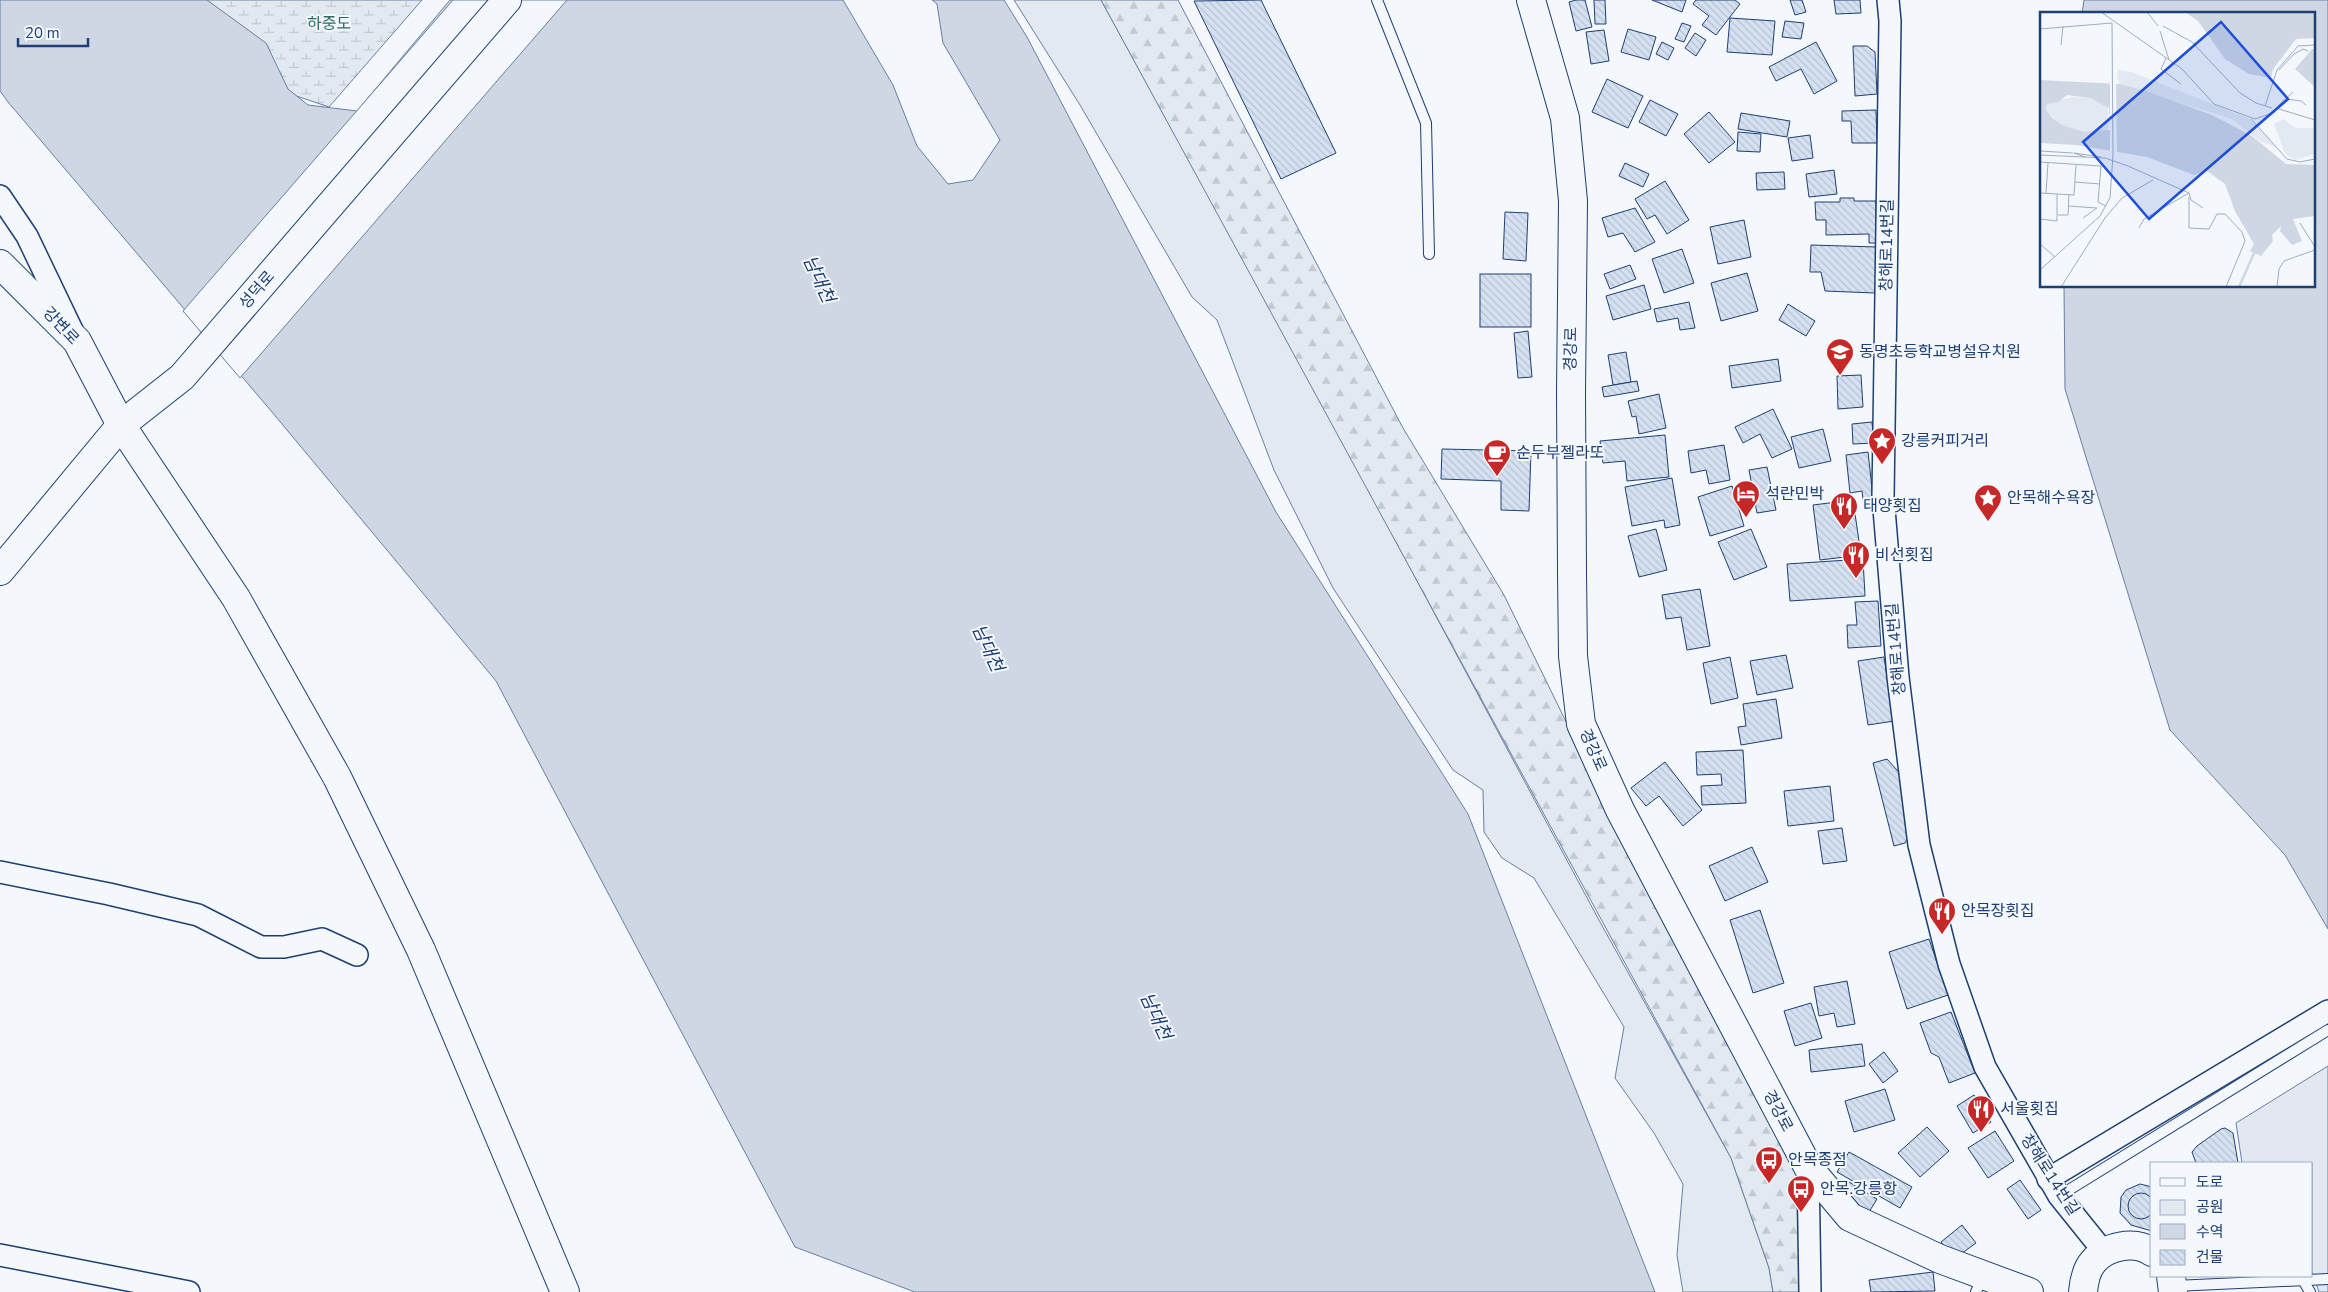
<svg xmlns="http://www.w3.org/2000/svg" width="2328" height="1292" viewBox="0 0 2328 1292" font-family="'Nunito Sans','Noto Sans KR',sans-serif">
  <defs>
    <pattern id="forest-firs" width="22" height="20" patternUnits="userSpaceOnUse" patternTransform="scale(1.25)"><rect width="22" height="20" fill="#e3e9f0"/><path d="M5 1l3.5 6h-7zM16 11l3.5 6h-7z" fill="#c2c9d1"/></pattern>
    <pattern id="wetland-marsh" width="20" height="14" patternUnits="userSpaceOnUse" patternTransform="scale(1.25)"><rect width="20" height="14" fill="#e3e9f0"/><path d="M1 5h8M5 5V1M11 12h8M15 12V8" fill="none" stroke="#c2c9d1"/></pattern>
    <pattern id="building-back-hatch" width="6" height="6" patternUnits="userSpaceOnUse" patternTransform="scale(1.25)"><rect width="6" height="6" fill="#d5e0f0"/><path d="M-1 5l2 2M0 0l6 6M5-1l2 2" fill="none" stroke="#b6c1d1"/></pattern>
  </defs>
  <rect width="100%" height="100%" fill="#f4f7fb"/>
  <!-- green -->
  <polygon fill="#e3e9f0" stroke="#687fa3" points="1014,0 1101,0 1319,398 1600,922 1731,1158 1769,1268 1773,1292 1683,1292 1677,1255 1683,1184 1654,1133 1615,1078 1624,1027 1534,878 1502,858 1484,832 1483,790 1453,770 1333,588 1274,470 1217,320 1192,297 1080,105"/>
  <!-- forest -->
  <polygon fill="url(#forest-firs)" stroke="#687fa3" points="1101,0 1178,0 1403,428 1504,595 1623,838 1799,1167 1812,1292 1773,1292 1769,1268 1731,1158"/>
  <!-- wetland -->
  <polygon fill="url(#wetland-marsh)" stroke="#687fa3" points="145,0 422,0 329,107 267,86"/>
  <!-- parking -->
  <polygon fill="#e3e8f0" stroke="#687fa3" points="2328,1066 2328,1292 2319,1292 2312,1271 2312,1163 2242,1163 2236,1123"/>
  <!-- water -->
  <g fill="#cfd7e4" stroke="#687fa3">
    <polygon points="0,0 207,0 266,43 288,89 308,105 357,111 450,0 843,0 893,85 917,146 948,184 973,180 1000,140 943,43 937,4 932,0 1004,0 1027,37 1276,512 1468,814 1655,1292 915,1292 795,1247 496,681 272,412 8,102 0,91"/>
    <polygon points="2084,0 2328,0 2328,929 2285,855 2170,730 2065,389 2064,286 2314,286 2314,14 2082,14"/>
  </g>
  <!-- pier -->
  <polygon fill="#f4f7fb" stroke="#687fa3" points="453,0 567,0 240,378 183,311"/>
  <!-- building -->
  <g fill="url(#building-back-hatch)" stroke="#1d3f73">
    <polygon points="1261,0 1336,153 1281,179 1194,1"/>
    <polygon points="1576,0 1585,0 1592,27 1576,31 1569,2"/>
    <polygon points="1594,0 1605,0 1606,24 1595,24"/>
    <polygon points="1652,0 1686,0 1682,12"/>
    <polygon points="1696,0 1735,0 1740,4 1716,35 1702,25 1709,16 1693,4"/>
    <polygon points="1790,0 1802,0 1806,12 1795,15"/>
    <polygon points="1834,0 1860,0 1861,13 1836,14"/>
    <polygon points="1730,18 1775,21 1772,55 1727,52"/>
    <polygon points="1785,21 1804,23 1801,39 1782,37"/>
    <polygon points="1682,23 1691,26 1684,42 1675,39"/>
    <polygon points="1628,29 1656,37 1649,60 1621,52"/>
    <polygon points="1604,30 1609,61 1591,64 1586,32"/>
    <polygon points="1695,33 1706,40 1696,56 1685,48"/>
    <polygon points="1662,42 1674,48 1668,60 1656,54"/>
    <polygon points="1816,42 1837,81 1814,94 1801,69 1776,81 1769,67"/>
    <polygon points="1853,46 1867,46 1875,52 1877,94 1855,96"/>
    <polygon points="1607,79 1643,96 1628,128 1592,112"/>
    <polygon points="1650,100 1678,114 1666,136 1639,122"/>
    <polygon points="1876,110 1877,143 1852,143 1851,121 1842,121 1842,111"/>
    <polygon points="1709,112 1735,142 1709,163 1684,134"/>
    <polygon points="1741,113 1790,121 1787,137 1738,129"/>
    <polygon points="1738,132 1761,134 1760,152 1737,151"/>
    <polygon points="1810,135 1813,158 1792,161 1788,138"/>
    <polygon points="1625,163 1649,174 1643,187 1619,176"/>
    <polygon points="1834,170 1837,194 1809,197 1806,174"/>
    <polygon points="1784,172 1785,189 1757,190 1756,173"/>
    <polygon points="1665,181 1689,220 1667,234 1655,215 1647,219 1635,199"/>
    <polygon points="1840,198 1854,198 1854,201 1876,201 1876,243 1869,243 1869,234 1826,235 1826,220 1816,220 1815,202 1840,202"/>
    <polygon points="1635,208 1655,242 1635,252 1623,233 1608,237 1602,218"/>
    <polygon points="1505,212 1528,213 1526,261 1503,259"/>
    <polygon points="1744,220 1751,257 1718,264 1710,227"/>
    <polygon points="1811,245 1877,247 1875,293 1825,291 1821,272 1810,272"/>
    <polygon points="1682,249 1694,283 1664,293 1652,259"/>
    <polygon points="1630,265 1636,279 1610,289 1604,274"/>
    <polygon points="1747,273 1758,311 1721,321 1711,283"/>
    <rect x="1480" y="274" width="51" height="53"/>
    <polygon points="1644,285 1651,309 1613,320 1606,296"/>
    <polygon points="1689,302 1695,328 1680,330 1678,318 1657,322 1654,309"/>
    <polygon points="1788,304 1815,321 1806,336 1779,320"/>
    <polygon points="1528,331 1532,377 1518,378 1514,333"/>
    <polygon points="1626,352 1631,382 1613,385 1608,355"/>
    <polygon points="1778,359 1781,381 1732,388 1729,366"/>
    <polygon points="1861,375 1863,407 1838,409 1837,376"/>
    <polygon points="1637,381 1639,391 1604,397 1602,387"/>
    <polygon points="1659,394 1666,428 1639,434 1636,416 1632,417 1628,401"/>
    <polygon points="1773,409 1792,449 1772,458 1760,434 1743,443 1735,427"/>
    <polygon points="1872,422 1874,443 1853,444 1852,424"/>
    <polygon points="1823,429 1831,461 1799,468 1791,437"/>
    <polygon points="1665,435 1669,477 1627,481 1625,461 1603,463 1600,441"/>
    <polygon points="1724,445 1730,480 1709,484 1706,470 1691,473 1688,451"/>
    <polygon points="1442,449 1531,451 1529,511 1501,510 1501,481 1441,479"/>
    <polygon points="1868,452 1874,506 1864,507 1862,491 1850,493 1846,455"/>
    <polygon points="1767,467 1776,510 1757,513 1749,470"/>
    <polygon points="1672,478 1680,525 1665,528 1664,520 1632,526 1625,487"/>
    <polygon points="1732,486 1744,526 1710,536 1698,497"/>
    <polygon points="1853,500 1861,555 1820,560 1813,505"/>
    <polygon points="1656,529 1667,570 1639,577 1628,536"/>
    <polygon points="1751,529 1767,567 1734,580 1718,542"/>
    <polygon points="1863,559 1865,596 1790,601 1787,564"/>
    <polygon points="1700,589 1710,646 1687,650 1681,617 1666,619 1662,595"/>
    <polygon points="1878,601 1881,646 1848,648 1847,625 1857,625 1855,602"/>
    <polygon points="1786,655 1793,688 1757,695 1750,661"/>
    <polygon points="1730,657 1738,698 1711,704 1703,663"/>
    <polygon points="1884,657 1894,721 1868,725 1858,661"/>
    <polygon points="1776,699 1782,738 1741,745 1738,727 1746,726 1743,704"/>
    <polygon points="1743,750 1746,803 1702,805 1701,786 1722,785 1721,774 1697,775 1696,752"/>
    <polygon points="1887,759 1906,780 1910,834 1905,843 1894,846 1873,763"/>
    <polygon points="1665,762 1702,810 1683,826 1659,796 1646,806 1631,788"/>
    <polygon points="1830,786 1834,821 1788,826 1784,791"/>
    <polygon points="1842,828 1847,861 1823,864 1818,831"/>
    <polygon points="1752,847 1768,882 1725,901 1709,866"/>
    <polygon points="1760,910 1784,983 1753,993 1730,920"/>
    <polygon points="1929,939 1948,995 1907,1009 1889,952"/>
    <polygon points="1847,981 1855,1024 1837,1027 1834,1013 1819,1016 1814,987"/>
    <polygon points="1811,1003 1822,1038 1795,1046 1784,1011"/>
    <polygon points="1951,1012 1975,1073 1949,1083 1939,1057 1931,1053 1920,1023"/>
    <polygon points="1862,1044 1865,1066 1811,1072 1809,1050"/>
    <polygon points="1884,1052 1898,1071 1883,1083 1869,1064"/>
    <polygon points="1885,1089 1895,1120 1854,1132 1845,1101"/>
    <polygon points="1974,1095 1991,1122 1973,1133 1957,1106"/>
    <polygon points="1927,1127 1949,1151 1920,1177 1898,1153"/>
    <polygon points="2225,1128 2233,1133 2238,1163 2196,1163 2192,1152 2197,1146 2221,1129"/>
    <polygon points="1995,1131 2014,1161 1988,1178 1968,1148"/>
    <polygon points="1849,1152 1912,1187 1900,1208 1837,1172"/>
    <polygon points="2020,1180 2041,1210 2028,1219 2007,1189"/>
    <polygon points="1849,1182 1877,1199 1869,1212 1842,1195"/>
    <polygon points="2140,1184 2152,1187 2152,1231 2131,1225 2120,1213 2121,1197 2126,1190"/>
    <circle cx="2141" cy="1206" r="13"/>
    <polygon points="1962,1225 1976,1243 1954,1259 1941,1242"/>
    <polygon points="1933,1272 1935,1291 1871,1292 1869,1280"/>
  </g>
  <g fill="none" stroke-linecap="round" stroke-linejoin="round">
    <!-- lane casing -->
    <g stroke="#1d3f73" stroke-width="12">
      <g id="lane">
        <polyline points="1377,0 1426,123 1429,254"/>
        <polyline points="2059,1196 2328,1030"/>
        <polyline points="2303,1280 2310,1292"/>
        <polyline points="2174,1286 2328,1279"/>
        <polyline points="1976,1292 1983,1276"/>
      </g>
    </g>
    <!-- street casing -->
    <g stroke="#1d3f73" stroke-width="24">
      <g id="street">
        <polyline points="1888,0 1890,21 1883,497 1898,677 1919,845 1949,964 1985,1067 2059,1196 2104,1252"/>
        <polyline points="0,196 27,236 72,330"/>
        <polyline points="0,872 109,894 198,915 261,947 284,947 322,939 357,955"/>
        <polyline points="1808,1167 1810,1292"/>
        <polyline points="2048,1179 2328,1011"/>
        <polyline points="0,1255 189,1292"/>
      </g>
    </g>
    <!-- secondary casing -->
    <g stroke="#1d3f73" stroke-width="30">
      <g id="secondary">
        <polyline points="1531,0 1565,118 1573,201 1571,392 1572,573 1573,656 1581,724 1620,810 1808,1167 1850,1217 1940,1259 2029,1292"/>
        <polyline points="0,264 77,341 121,425 236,598 337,777 421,950 565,1292"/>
        <polyline points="0,571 121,425 182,377 507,0"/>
        <polyline points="2171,1276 2173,1292"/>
        <path d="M2083 1292C2084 1281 2086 1270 2093 1262 2106 1246 2134 1240 2152 1252"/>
      </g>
    </g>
    <!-- lane -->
    <use href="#lane" stroke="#f4f7fb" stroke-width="10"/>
    <!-- street -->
    <use href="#street" stroke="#f4f7fb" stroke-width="21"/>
    <!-- secondary -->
    <use href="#secondary" stroke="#f4f7fb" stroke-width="28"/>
  </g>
  <!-- icons -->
  <defs>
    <g id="school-pin" transform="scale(1.4375)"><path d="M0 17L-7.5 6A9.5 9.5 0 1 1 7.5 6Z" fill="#c62828" stroke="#f4f7fb"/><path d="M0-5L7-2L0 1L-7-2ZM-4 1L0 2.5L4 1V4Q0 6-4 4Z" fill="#fff"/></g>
    <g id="sight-pin" transform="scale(1.4375)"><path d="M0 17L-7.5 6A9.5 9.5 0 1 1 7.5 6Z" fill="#c62828" stroke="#f4f7fb"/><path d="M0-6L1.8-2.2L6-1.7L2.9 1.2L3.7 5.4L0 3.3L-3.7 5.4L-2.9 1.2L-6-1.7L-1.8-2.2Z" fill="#fff"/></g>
    <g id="cafe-pin" transform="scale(1.4375)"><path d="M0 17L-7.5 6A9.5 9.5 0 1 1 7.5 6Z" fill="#c62828" stroke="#f4f7fb"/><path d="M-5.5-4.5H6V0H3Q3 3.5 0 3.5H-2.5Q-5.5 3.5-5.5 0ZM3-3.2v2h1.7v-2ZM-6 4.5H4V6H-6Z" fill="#fff"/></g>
    <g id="hotel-pin" transform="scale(1.4375)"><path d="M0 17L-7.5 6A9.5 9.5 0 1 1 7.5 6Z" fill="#c62828" stroke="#f4f7fb"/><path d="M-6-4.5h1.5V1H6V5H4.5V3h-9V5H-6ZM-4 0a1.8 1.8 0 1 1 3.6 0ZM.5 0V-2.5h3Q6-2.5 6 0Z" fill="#fff"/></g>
    <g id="restaurant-pin" transform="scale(1.4375)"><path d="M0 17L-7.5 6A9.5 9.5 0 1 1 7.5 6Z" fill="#c62828" stroke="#f4f7fb"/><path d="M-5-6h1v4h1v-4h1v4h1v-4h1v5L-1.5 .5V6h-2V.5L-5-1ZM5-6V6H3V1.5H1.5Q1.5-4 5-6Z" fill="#fff"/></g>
    <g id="bus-pin" transform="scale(1.4375)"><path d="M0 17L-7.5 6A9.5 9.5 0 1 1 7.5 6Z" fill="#c62828" stroke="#f4f7fb"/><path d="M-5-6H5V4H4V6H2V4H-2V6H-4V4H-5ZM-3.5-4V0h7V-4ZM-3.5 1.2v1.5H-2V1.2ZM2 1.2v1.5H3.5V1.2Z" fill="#fff"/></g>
  </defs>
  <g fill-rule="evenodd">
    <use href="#school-pin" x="1840" y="352"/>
    <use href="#sight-pin" x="1882" y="441"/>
    <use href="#cafe-pin" x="1497" y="453"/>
    <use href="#hotel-pin" x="1746" y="494"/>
    <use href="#sight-pin" x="1988" y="498"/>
    <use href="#restaurant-pin" x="1844" y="506"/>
    <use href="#restaurant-pin" x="1856" y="555"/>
    <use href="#restaurant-pin" x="1942" y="911"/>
    <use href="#restaurant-pin" x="1981" y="1109"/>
    <use href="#bus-pin" x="1769" y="1160"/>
    <use href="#bus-pin" x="1801" y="1189"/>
  </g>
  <g text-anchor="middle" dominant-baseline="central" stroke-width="4" stroke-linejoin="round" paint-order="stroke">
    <!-- park labels -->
    <g font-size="16" fill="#2c6c60" stroke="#f4f7fb">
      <text x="329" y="24">하중도</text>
    </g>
    <!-- street labels -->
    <g font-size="16" fill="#1d3f73" stroke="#f4f7fb">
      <text transform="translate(1887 245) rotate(-89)">창해로14번길</text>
      <text transform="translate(257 290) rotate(-49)">성덕로</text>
      <text transform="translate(61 326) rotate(47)">강변로</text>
      <text transform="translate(1571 349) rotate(-89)">경강로</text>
      <text transform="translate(1896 649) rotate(-95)">창해로14번길</text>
      <text transform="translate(1593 750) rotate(66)">경강로</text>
      <text transform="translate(1778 1111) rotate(62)">경강로</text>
      <text transform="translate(2050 1175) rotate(57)">창해로14번길</text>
    </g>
    <!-- poi labels -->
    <g font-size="16" fill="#1d3f73" stroke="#f4f7fb" text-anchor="start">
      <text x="1859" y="352">동명초등학교병설유치원</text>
      <text x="1901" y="441">강릉커피거리</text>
      <text x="1516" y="453">순두부젤라또</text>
      <text x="1765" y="494">석란민박</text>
      <text x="2007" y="498">안목해수욕장</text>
      <text x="1863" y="506">태양횟집</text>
      <text x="1875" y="555">비선횟집</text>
      <text x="1961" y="911">안목장횟집</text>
      <text x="2000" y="1109">서울횟집</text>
      <text x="1788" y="1160">안목종점</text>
      <text x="1820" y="1189">안목.강릉항</text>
    </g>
    <!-- water labels -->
    <g font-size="18" font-style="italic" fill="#1d3f73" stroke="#f4f7fb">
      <text transform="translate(819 279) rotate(65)">남대천</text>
      <text transform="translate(988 648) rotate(65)">남대천</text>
      <text transform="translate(1156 1016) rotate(65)">남대천</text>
    </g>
  </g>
  <!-- overview -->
  <g transform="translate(2040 12)">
    <rect width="275" height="275" fill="#f4f7fb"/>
    <path d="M77 65 91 67 205 110 227 123 235 135 220 129 192 107 80 72Z" fill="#e3e9f0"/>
    <path d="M78 58 92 60 210 107 226 125 205 110 91 67 77 65ZM243 107 256 116H275V142L255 148 245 141 234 112Z" fill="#e3e9f0"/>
    <path d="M34 85 50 86 68 93V120L53 123 25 118 0 93Z" fill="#e3e9f0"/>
    <path d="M145 0H275V26L256 27 233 57 231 66 209 62 185 47 158 9ZM272 37H275V75L255 57ZM0 68 80 72 106 79 172 103 212 124 246 152 275 153V204L246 208 253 207 262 229 252 233 240 219 241 214 232 223 233 229 221 244 210 239 214 232 195 199 185 172 167 159 154 163 107 145 36 133 0 131ZM27 83 50 86 69 96 70 118 44 120 22 113 12 106 5 97 7 92 18 90Z" fill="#cfd7e4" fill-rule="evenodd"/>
    <path d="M70 69H76L77 143 70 142Z" fill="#f4f7fb"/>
    <path fill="none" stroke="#cfd7e4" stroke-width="2.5" d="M199 275 215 239"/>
    <path fill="none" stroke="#9eadc5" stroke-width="1" d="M61 0 142 57 174 92 215 107 235 100M107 0 118 14M123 14 152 30 200 81 216 91 232 96M0 17 72 11M120 19 129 48M21 33 23 14M126 46 121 57 141 72M239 58 254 42 263 37 268 39M246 87 261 89 266 93M225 94 237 58 258 34 275 33M238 94 253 80M239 97 275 108M211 107 247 147 260 150 275 147M0 139 33 141M0 143 65 146 88 154 149 181 151 188 163 196M45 145 34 141 61 145M0 150 61 154 58 190 66 194M35 170 60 172M0 181 34 183 36 153M6 181 8 151M149 185V216L169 217 177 202H185L202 220 205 229 186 275M28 194 57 196 43 206M18 203H28L29 182M0 207 17 209V182M260 211 275 235M99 216 104 207 149 181M0 232 15 245M0 258 60 204 70 186 73 143 72 11M21 275 65 206 82 186 113 168M237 275 239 257 244 249 275 238"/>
    <path fill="#1d4ed8" fill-opacity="0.15" stroke="#1d4ed8" stroke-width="2.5" d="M181 10 248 87 109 207 43 130Z"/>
    <rect width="275" height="275" fill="none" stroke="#1d3f73" stroke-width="2.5"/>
  </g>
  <!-- legend -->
  <rect x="2150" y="1162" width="162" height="115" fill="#f4f7fb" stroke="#9eadc5"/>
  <rect x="2160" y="1178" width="25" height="8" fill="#f4f7fb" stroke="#9eadc5"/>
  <text x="2196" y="1187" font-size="15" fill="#1d3f73">도로</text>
  <rect x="2160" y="1200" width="25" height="15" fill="#e3e9f0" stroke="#9eadc5"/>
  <text x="2196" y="1212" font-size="15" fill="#1d3f73">공원</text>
  <rect x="2160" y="1224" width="25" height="15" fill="#cfd7e4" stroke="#9eadc5"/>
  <text x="2196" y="1237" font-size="15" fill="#1d3f73">수역</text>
  <rect x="2160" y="1250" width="25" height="15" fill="url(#building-back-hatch)" stroke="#9eadc5"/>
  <text x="2196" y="1262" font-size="15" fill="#1d3f73">건물</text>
  <!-- scale -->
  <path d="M18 38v8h70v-8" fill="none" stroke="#1d3f73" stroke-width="2.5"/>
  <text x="25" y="38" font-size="15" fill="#1d3f73" stroke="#f4f7fb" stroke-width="4" paint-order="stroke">20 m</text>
</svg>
